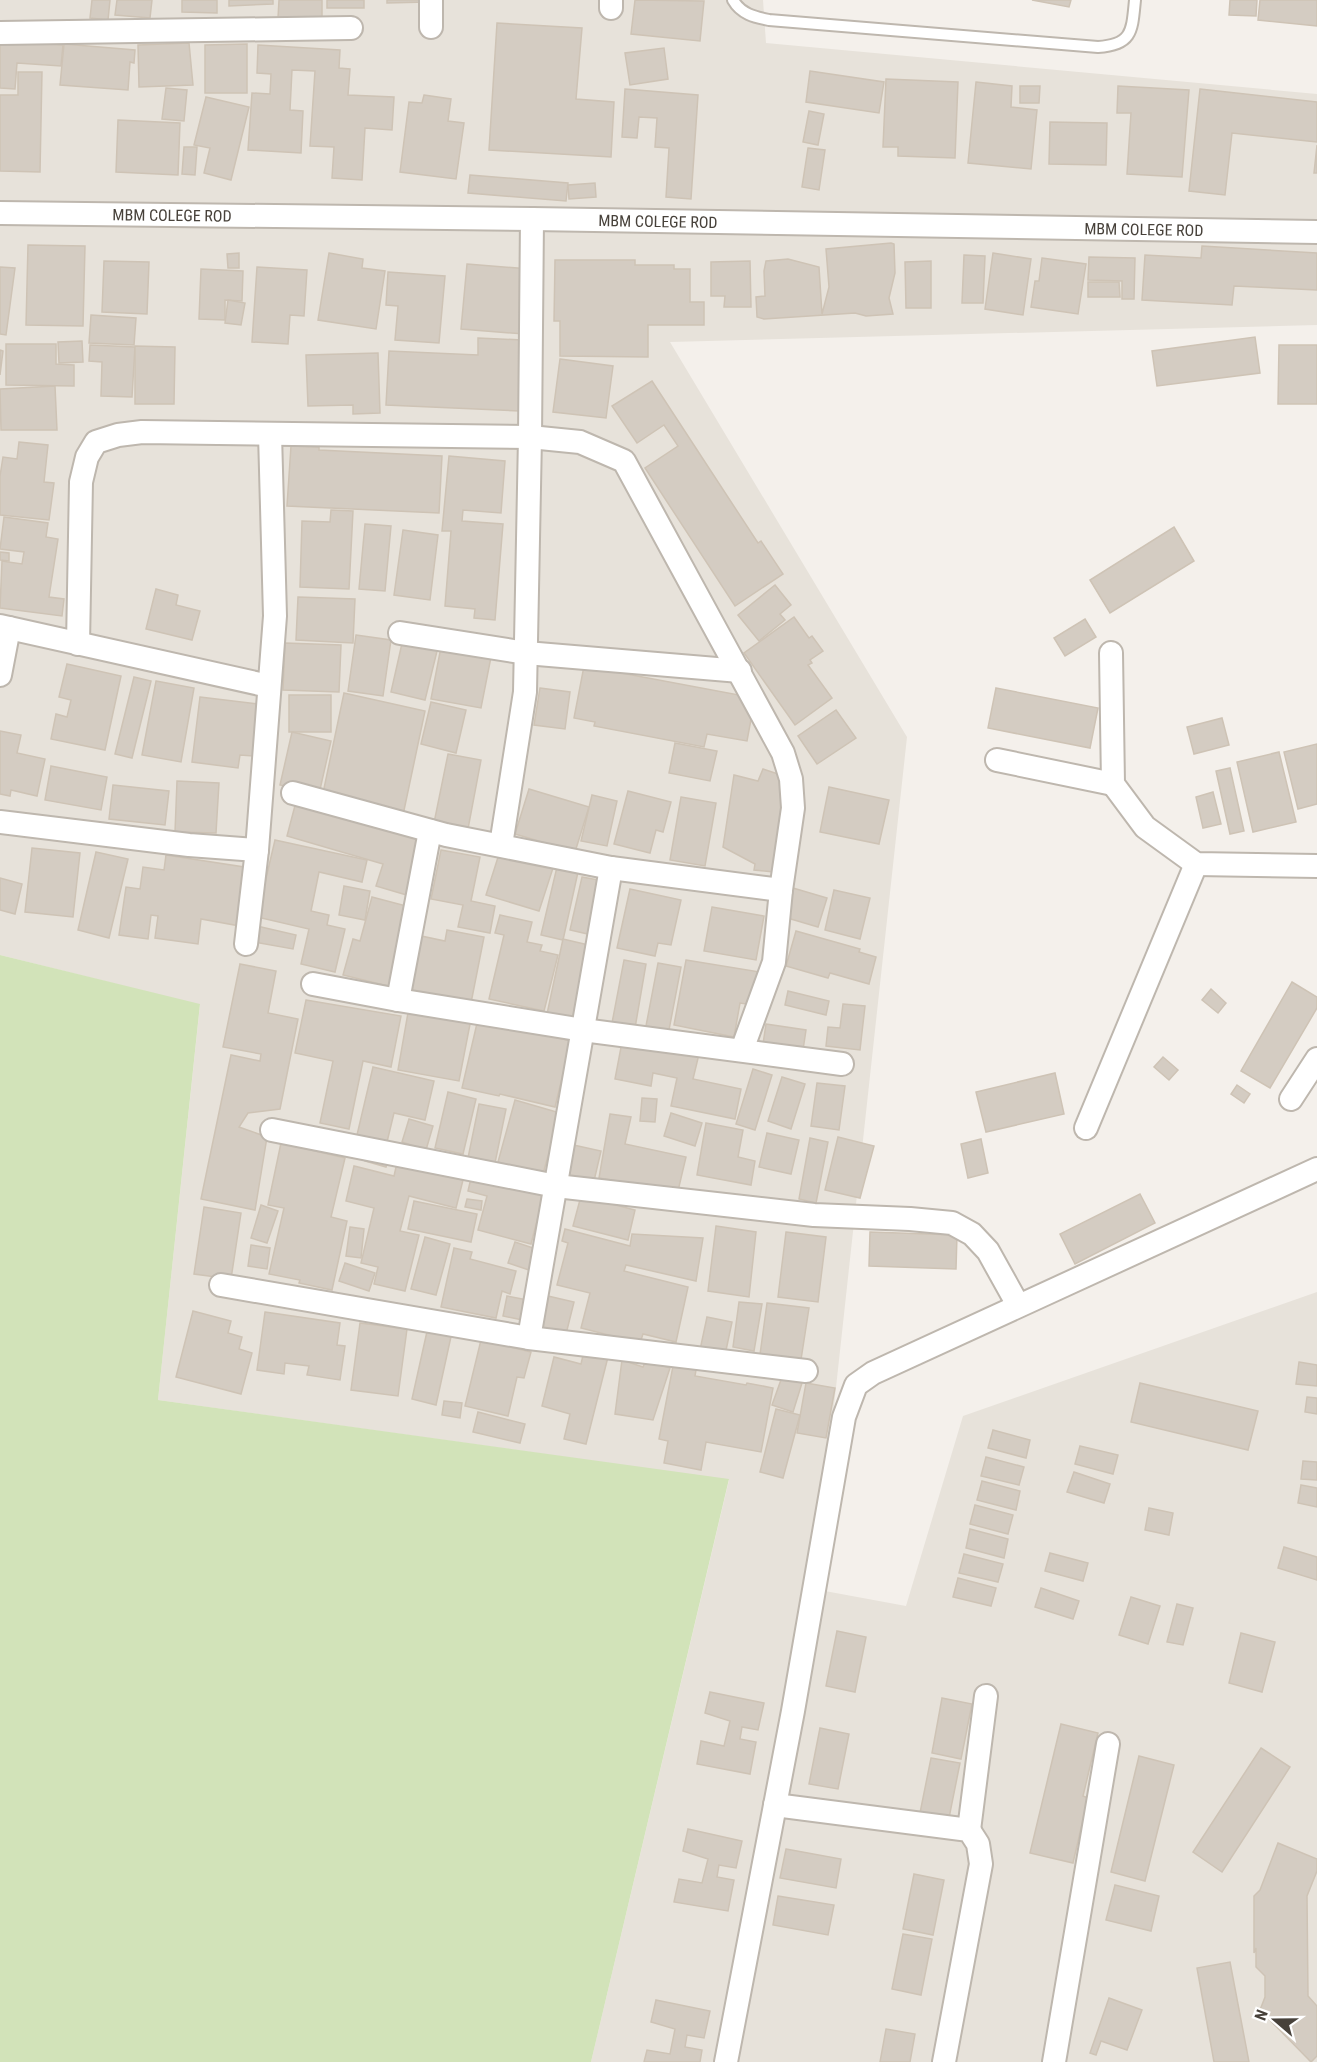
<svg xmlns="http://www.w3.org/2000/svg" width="1317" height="2062" viewBox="0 0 1317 2062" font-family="'Roboto Condensed',sans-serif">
  <rect width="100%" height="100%" fill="#f4f0eb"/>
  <!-- residential -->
  <polygon fill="#e7e2da" points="0,0 763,0 766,43 1317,94 1317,325 670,342 907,737 814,1589 906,1606 963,1416 1317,1292 1317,2062 591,2062 729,1480 158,1400 200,1005 0,955"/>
  <!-- green -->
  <polygon fill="#d2e3b9" points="0,955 200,1004 158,1400 729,1479 591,2062 0,2062"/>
  <!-- building -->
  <g fill="#d4ccc2" stroke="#cec3b5" stroke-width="1.5">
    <polygon points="92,0 110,0 108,20 90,18"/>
    <polygon points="117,0 152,0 150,18 115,15"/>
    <polygon points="182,0 217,0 217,13 182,12"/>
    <polygon points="229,0 273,0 273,4 229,6"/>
    <polygon points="279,0 322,0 322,19 278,18"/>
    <rect x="327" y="0" width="37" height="8"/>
    <polygon points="387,0 427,0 427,2 387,3"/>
    <polygon points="635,0 704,1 700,41 631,34"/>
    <polygon points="1032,0 1071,0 1069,7"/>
    <polygon points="1230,0 1257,0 1256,16 1229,15"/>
    <polygon points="1260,0 1317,0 1317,26 1258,20"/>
    <polygon points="497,23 582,28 576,99 614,102 611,157 489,150"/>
    <polygon points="0,40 63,45 61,66 17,63 15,89 0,88"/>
    <polygon points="189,43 193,85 139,87 138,45"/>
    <polygon points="64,44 135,50 134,63 130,62 128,90 60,85"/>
    <polygon points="247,44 247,93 205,93 205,45"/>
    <polygon points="258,45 340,50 339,68 350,69 348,95 394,97 392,130 365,128 362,180 332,178 334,147 310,146 315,71 292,70 290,110 303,111 301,153 248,150 252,93 270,94 271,74 257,73"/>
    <polygon points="664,48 668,79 630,85 625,53"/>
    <polygon points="810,71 884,82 879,113 806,102"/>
    <polygon points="18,72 42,72 40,172 0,171 0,95 18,95"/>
    <polygon points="886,79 958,82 955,158 898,156 898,147 883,147"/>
    <polygon points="976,82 1012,86 1011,107 1037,110 1031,169 968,163"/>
    <polygon points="1020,86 1040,86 1039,103 1020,103"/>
    <polygon points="1118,86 1189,90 1182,177 1127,174 1131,113 1117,113"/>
    <polygon points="166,88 187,90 184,121 162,119"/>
    <polygon points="625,89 698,95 691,199 666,197 669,148 655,147 657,118 639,117 637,138 622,137"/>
    <polygon points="1200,89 1317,102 1317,142 1232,133 1225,195 1189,191"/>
    <polygon points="424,95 451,99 448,121 464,123 456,179 400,172 409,102 422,103"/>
    <polygon points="206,97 249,107 231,180 204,173 210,148 194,145"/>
    <polygon points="809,111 824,114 818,145 803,142"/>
    <polygon points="118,120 180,123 178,175 116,172"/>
    <polygon points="1050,122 1107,123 1106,165 1049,164"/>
    <polygon points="1317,145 1317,173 1314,173"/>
    <polygon points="184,147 197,147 195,175 182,174"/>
    <polygon points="808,148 825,150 819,190 802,187"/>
    <polygon points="470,175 568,183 566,201 468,193"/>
    <polygon points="595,183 596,197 569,199 568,185"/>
    <polygon points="891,243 894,244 895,273 889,298 893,314 866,316 855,313 764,319 757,317 756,297 765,296 764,271 766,261 788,259 819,267 822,314 829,287 826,249"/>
    <polygon points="28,245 85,246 83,326 26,325"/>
    <polygon points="1202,246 1317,253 1317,290 1234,286 1232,305 1142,300 1145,255 1201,258"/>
    <polygon points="239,253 239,268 228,268 227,254"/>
    <polygon points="329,253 363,259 362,268 385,271 376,329 318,320"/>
    <polygon points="993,253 1031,259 1023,315 985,309"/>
    <polygon points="964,255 985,256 983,303 962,303"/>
    <polygon points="1089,257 1135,258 1134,299 1122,299 1122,281 1088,280"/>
    <polygon points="1042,258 1086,264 1078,314 1031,307 1035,281 1039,281"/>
    <polygon points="555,260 635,260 635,265 674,265 674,269 690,269 690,302 704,302 704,325 648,325 648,357 560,356 560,321 554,321"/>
    <polygon points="104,261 149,262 147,314 102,312"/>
    <polygon points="750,261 751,307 724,307 725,296 711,296 711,262"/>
    <polygon points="931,261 931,308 906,308 905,262"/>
    <polygon points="467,264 530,269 524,334 461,329"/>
    <polygon points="0,267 15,268 6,335 0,334"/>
    <polygon points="257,267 307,270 304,316 290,315 288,344 252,342"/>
    <polygon points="201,269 243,271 242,301 225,300 225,320 199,319"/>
    <polygon points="388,272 445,276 439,343 395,340 398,306 386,305"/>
    <polygon points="1088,282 1119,282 1120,297 1088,297"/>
    <polygon points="228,300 245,303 241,325 225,323"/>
    <polygon points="91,315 136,318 134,345 89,343"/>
    <polygon points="1255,337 1260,373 1157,386 1152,351"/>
    <polygon points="478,338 522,340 519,411 386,405 389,351 478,355"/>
    <polygon points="82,341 83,362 59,363 58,342"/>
    <polygon points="6,344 56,344 56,364 74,365 74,386 6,385"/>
    <polygon points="90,345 135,347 132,397 101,396 102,362 89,361"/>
    <polygon points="1279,345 1317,345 1317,404 1278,404"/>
    <polygon points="135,346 175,347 174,404 135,404"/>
    <polygon points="0,350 3,351 0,375"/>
    <polygon points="378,353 380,413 353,414 353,405 308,406 306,355"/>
    <polygon points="560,359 613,366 606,418 553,412"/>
    <polygon points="652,381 758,543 761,541 783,574 735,606 645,468 678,446 664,425 637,443 612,406"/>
    <polygon points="55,386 57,430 1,430 0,389"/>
    <polygon points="19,442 48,445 44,482 54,483 49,520 0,515 0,476 3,457 17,459"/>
    <polygon points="291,446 319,447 319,450 442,456 439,513 287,506"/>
    <polygon points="449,456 505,461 501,513 463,510 462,521 503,524 495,620 474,618 475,609 445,606 451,531 442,531"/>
    <polygon points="331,510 353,511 349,589 300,587 302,521 330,522"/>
    <polygon points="4,517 48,523 46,537 58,539 49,597 64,599 62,616 0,608 2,561 22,564 24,552 0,549"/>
    <polygon points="365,524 391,526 385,591 359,589"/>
    <polygon points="1174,527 1194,561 1110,613 1090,580"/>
    <polygon points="403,530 438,535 430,600 394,595"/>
    <polygon points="0,552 9,553 9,561 0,560"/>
    <polygon points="775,585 791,605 780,614 785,620 759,641 738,615"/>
    <polygon points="156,589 178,595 176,605 200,611 192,640 146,629"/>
    <polygon points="298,597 355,599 353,643 296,640"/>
    <polygon points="794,617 809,638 812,636 823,651 810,660 812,663 808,665 832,698 795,725 744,653"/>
    <polygon points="1085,619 1096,637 1065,656 1054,638"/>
    <polygon points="356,635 391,640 383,696 348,691"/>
    <polygon points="403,639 438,647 425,700 391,692"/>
    <polygon points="285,643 341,645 339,692 283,690"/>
    <polygon points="441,647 491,657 481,708 431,699"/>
    <polygon points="67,664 121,676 105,750 51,739 56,714 67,717 71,700 59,697"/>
    <polygon points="584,666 755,698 747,741 707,734 704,747 594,726 595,722 574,718"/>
    <polygon points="134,677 151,681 132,758 115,754"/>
    <polygon points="156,681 194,688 181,762 142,755"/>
    <polygon points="540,688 570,692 565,729 534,725"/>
    <polygon points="996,688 1098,708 1090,748 988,728"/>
    <polygon points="344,693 425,711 403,815 322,798"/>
    <rect x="289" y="695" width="42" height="37"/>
    <polygon points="200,697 259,704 253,756 240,755 238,768 192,762"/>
    <polygon points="431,702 466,710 456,753 421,744"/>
    <polygon points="836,710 856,738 817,764 798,736"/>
    <polygon points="1222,718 1229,745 1194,754 1187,727"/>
    <polygon points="0,731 21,735 17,753 45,759 37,796 11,790 10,796 0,794"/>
    <polygon points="292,732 331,741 319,794 280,785"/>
    <polygon points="675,743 717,751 710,781 669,773"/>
    <polygon points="1317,744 1317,804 1298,809 1284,752"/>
    <polygon points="1279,752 1296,822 1253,832 1237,762"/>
    <polygon points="448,754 481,760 468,829 434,823"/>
    <polygon points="51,766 107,777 101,810 45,800"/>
    <polygon points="1230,768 1244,831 1230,834 1216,771"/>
    <polygon points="763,769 784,776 785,825 773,872 754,870 755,864 723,847 734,775 758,781"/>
    <polygon points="177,781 219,783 216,833 175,832"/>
    <polygon points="113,785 169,791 165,825 109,819"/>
    <polygon points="829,787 889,800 879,844 820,832"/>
    <polygon points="529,789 589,807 575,852 515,834"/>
    <polygon points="628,791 671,802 663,832 656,830 650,853 614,844"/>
    <polygon points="1213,792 1221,824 1203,828 1196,797"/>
    <polygon points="592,795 617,801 607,846 581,841"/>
    <polygon points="681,797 716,803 705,866 670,860"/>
    <polygon points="297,798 423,834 410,896 376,886 383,864 287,836"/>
    <polygon points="275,840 367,860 362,882 319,872 311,911 329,915 327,925 345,929 335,972 301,964 309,929 257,917"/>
    <polygon points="32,848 80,853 73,917 25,912"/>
    <polygon points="441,850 480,857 471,901 495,906 490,933 458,927 463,905 431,899"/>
    <polygon points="500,851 553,868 539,911 486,895"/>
    <polygon points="96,852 128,859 109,938 78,930"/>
    <polygon points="166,855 244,867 240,926 201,919 198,944 155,938 158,916 151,915 148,939 119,935 126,887 140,889 143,867 164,870"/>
    <polygon points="557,867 578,872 563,940 541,935"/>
    <polygon points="582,877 604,881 592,935 570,930"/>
    <polygon points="0,878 22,884 15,914 0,910"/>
    <polygon points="344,886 370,891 365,920 339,915"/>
    <polygon points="793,888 827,898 818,927 784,917"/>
    <polygon points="630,889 681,900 671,945 658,943 655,956 617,948"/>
    <polygon points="834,890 870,898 860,939 825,930"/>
    <polygon points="372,897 410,907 392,987 343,975 353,939 360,941"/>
    <polygon points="712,907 764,916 756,960 704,951"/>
    <polygon points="500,915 532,922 527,942 542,945 540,951 558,955 544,1011 489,999 504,935 495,933"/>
    <polygon points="257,926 296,935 293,949 254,942"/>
    <polygon points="447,930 484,937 471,1003 410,990 421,936 445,941"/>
    <polygon points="796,931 860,949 859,952 876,957 869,984 830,973 828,978 786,966"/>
    <polygon points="563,939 593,946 578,1020 547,1014"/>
    <polygon points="624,960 646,964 635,1028 612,1023"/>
    <polygon points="686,960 760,972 753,1005 740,1003 734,1037 674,1025"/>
    <polygon points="658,963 681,967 669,1030 646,1026"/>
    <polygon points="240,964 276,971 268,1013 298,1019 280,1109 248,1113 239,1127 267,1137 255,1210 201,1199 231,1055 260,1061 261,1054 223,1047"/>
    <polygon points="1292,982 1317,997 1317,1008 1270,1088 1241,1071"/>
    <polygon points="1211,989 1226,1003 1218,1013 1202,1000"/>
    <polygon points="788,991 829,1001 826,1015 785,1005"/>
    <polygon points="306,1000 401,1016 391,1067 363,1061 349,1129 320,1123 333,1061 295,1053"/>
    <polygon points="843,1004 865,1006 860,1050 826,1046 828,1027 840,1028"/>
    <polygon points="409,1007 471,1019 459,1081 398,1070"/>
    <polygon points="478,1019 571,1041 555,1107 500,1094 499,1096 462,1088"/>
    <polygon points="766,1024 806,1030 803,1050 763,1044"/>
    <polygon points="622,1042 699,1054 693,1079 741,1089 735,1119 671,1106 677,1078 653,1073 651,1086 615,1079"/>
    <polygon points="1163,1057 1178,1070 1169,1080 1154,1067"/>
    <polygon points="373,1067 434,1081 425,1120 394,1113 387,1142 357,1135"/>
    <polygon points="753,1069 772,1075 755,1130 736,1124"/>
    <polygon points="1055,1073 1064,1114 986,1132 976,1092"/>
    <polygon points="782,1077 805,1084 791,1129 768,1121"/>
    <polygon points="817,1083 845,1086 839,1130 811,1126"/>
    <polygon points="1237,1085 1250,1094 1244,1103 1231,1094"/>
    <polygon points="448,1092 476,1099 463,1154 435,1148"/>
    <polygon points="642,1098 657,1099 655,1122 640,1121"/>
    <polygon points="515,1100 560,1113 543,1174 498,1162"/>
    <polygon points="479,1104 506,1109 495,1163 468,1158"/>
    <polygon points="671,1113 702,1123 695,1146 664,1136"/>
    <polygon points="610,1114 631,1117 625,1144 686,1157 678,1191 599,1178"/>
    <polygon points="409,1119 433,1126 426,1150 402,1142"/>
    <polygon points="706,1123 743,1130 738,1157 755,1161 751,1185 697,1175"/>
    <polygon points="767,1133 799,1140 791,1174 759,1167"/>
    <polygon points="838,1137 874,1146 860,1198 825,1190"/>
    <polygon points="810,1138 828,1142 816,1203 799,1199"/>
    <polygon points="981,1139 988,1173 968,1178 961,1144"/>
    <polygon points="281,1143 345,1158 331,1217 347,1221 332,1290 299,1283 300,1280 269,1274 284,1208 268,1205"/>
    <polygon points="569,1144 601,1151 593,1185 562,1178"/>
    <polygon points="366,1152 389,1157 386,1167 365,1161"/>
    <polygon points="397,1163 463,1180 456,1208 409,1196 400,1231 419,1235 405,1291 374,1284 378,1267 361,1263 374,1208 346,1201 354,1166 394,1176"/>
    <polygon points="472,1174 545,1190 531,1244 478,1230 487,1196 468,1191"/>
    <polygon points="1140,1194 1155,1223 1075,1264 1060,1234"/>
    <polygon points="581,1196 635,1210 628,1240 573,1226"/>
    <polygon points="467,1199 482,1201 481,1210 465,1207"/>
    <polygon points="414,1201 477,1214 471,1242 408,1229"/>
    <polygon points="261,1205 278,1211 267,1243 251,1238"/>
    <polygon points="204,1207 241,1213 231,1279 194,1274"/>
    <polygon points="716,1226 756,1232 749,1297 708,1291"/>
    <polygon points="350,1227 364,1229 361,1258 346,1256"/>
    <polygon points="565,1229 630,1246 632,1234 703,1238 696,1281 626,1265 624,1271 688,1287 676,1342 643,1334 640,1343 581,1328 590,1293 557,1285 568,1243 562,1241"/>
    <polygon points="786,1232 826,1237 818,1302 778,1297"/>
    <polygon points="870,1232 957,1235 956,1269 869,1266"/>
    <polygon points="425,1237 450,1244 436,1295 411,1289"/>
    <polygon points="515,1242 536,1249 529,1270 508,1263"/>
    <polygon points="251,1245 270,1248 267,1269 248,1266"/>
    <polygon points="454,1248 472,1252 470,1259 516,1271 510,1294 502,1291 496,1318 441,1307"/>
    <polygon points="345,1263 375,1273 369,1291 339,1281"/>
    <polygon points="507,1296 528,1300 523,1320 503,1316"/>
    <polygon points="548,1296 574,1302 566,1334 541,1329"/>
    <polygon points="739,1302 762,1304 754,1351 733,1347"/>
    <polygon points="767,1303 809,1308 800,1366 759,1362"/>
    <polygon points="193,1311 231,1321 228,1333 242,1337 239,1349 252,1353 241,1394 176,1377"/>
    <polygon points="265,1312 340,1323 337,1345 345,1346 340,1380 307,1375 309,1366 285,1363 284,1374 257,1370"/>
    <polygon points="707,1317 732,1322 725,1355 700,1350"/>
    <polygon points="360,1323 407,1329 398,1396 351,1390"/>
    <polygon points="428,1327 452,1332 436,1405 412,1399"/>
    <polygon points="481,1340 531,1352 524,1378 517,1377 508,1416 465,1406"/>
    <polygon points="585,1347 609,1353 586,1444 564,1439 570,1414 542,1406 554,1357 581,1364"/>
    <polygon points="622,1360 643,1367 646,1360 670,1368 653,1420 615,1414"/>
    <polygon points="1299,1362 1317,1365 1317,1386 1296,1384"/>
    <polygon points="673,1366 696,1370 695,1376 746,1385 747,1383 773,1388 761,1452 706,1442 701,1470 664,1463 668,1441 659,1439"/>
    <polygon points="782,1377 802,1383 793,1412 772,1405"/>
    <polygon points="806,1383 835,1388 826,1438 797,1433"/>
    <polygon points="1140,1383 1258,1411 1248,1450 1131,1422"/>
    <polygon points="1307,1397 1317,1398 1317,1414 1305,1412"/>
    <polygon points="444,1401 462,1403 460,1418 442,1415"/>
    <polygon points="776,1409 800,1415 783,1478 760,1472"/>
    <polygon points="478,1412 525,1424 520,1443 473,1432"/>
    <polygon points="993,1430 1030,1440 1026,1458 988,1448"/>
    <polygon points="1080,1446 1118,1455 1113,1474 1075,1464"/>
    <polygon points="986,1457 1024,1467 1019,1485 981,1476"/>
    <polygon points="1303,1461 1317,1462 1317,1480 1301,1479"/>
    <polygon points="1074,1472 1110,1484 1104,1503 1067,1492"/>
    <polygon points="982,1481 1020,1491 1016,1510 977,1500"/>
    <polygon points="1301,1485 1317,1488 1317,1507 1298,1503"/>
    <polygon points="975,1505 1013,1515 1008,1534 970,1524"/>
    <polygon points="1149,1508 1173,1513 1169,1535 1145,1530"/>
    <polygon points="970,1529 1008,1539 1004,1558 966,1548"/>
    <polygon points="1284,1547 1317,1557 1317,1580 1278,1568"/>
    <polygon points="1050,1553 1088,1563 1083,1581 1045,1571"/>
    <polygon points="964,1554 1003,1564 998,1582 959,1573"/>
    <polygon points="958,1578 996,1588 991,1606 953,1597"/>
    <polygon points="1041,1588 1079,1601 1073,1619 1035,1607"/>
    <polygon points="1131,1597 1160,1606 1148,1644 1119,1635"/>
    <polygon points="1177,1604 1193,1608 1183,1645 1167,1642"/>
    <polygon points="837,1631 866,1637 855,1692 826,1686"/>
    <polygon points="1241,1633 1275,1642 1262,1692 1229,1683"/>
    <polygon points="710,1692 764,1703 758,1730 742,1727 740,1739 756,1742 750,1774 697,1764 701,1741 724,1746 730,1721 705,1713"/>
    <polygon points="942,1698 972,1704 961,1759 932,1753"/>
    <polygon points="1061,1724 1098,1733 1083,1796 1088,1798 1073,1863 1030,1853"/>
    <polygon points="820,1728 849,1734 838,1789 809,1784"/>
    <polygon points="1261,1748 1290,1767 1222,1872 1193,1852"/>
    <polygon points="1139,1756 1174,1765 1145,1881 1111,1872"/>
    <polygon points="931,1758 960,1763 949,1818 920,1813"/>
    <polygon points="688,1829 742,1841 736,1868 719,1865 717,1877 734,1880 728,1911 674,1902 679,1879 702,1883 708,1859 683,1851"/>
    <polygon points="1278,1843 1317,1859 1317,1871 1307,1896 1308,1996 1317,2006 1317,2056 1311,2062 1260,2010 1265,1997 1265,1976 1256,1967 1256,1948 1254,1953 1254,1896 1260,1890"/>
    <polygon points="786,1849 841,1859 836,1888 780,1878"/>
    <polygon points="914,1874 944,1880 933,1935 903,1929"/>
    <polygon points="1115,1885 1159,1896 1151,1931 1106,1920"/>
    <polygon points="778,1896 834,1905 828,1935 773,1925"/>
    <polygon points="903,1934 932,1939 921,1995 892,1989"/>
    <polygon points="1230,1962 1249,2062 1214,2062 1197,1968"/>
    <polygon points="1109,1998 1142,2010 1127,2050 1101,2041 1096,2055 1090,2053"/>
    <polygon points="656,2000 710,2011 704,2038 687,2035 685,2047 702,2050 700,2062 644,2062 647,2050 670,2054 675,2029 651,2022"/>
    <polygon points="886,2029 915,2034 910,2062 880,2062"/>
  </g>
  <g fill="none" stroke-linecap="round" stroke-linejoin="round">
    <!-- service casing -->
    <g stroke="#beb7ae" stroke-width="14">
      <path id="service" d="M733 0C741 14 754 17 769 20L1098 47C1133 45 1132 30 1135 0"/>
    </g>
    <!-- minor casing -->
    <g stroke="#beb7ae" stroke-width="26">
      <g id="minor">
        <polyline points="431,0 431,27"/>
        <polyline points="611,0 611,8"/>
        <polyline points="0,33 351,28"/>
        <path id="s1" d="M0 213 532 219 1317 232"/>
        <polyline points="0,626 269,686"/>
        <polyline points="400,633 526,653 740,671"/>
        <polyline points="78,644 81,482 87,457 96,442 118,435 142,432 530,437 580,442 624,461 783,753 791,779 793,808 781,890 774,962 742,1050"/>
        <polyline points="1111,653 1113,784 1145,827 1196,864 1317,866"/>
        <polyline points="0,675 9,628"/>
        <polyline points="997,760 1113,784"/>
        <polyline points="293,793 446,835 611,868 781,890"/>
        <polyline points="0,822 189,845 257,850"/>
        <polyline points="501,845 525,692 530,437 532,219"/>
        <polyline points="246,944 257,850 275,616 270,434"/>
        <polyline points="313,984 398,1000 583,1030 842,1064"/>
        <polyline points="398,1000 430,831"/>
        <polyline points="1291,1099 1317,1059"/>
        <polyline points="1086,1128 1196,864"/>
        <polyline points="272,1130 556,1186 814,1215 910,1219 952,1223 972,1234 988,1251 1018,1305"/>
        <polyline points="221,1285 529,1338 806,1371"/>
        <polyline points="529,1338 611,868"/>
        <polyline points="775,1805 969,1830 978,1844 981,1864 944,2062"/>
        <polyline points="969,1830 986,1696"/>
        <polyline points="726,2062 793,1711 844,1417 856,1385 873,1373 1317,1169"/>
        <polyline points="1054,2062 1108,1744"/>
      </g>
    </g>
    <!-- service -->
    <use href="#service" stroke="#fff" stroke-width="10"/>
    <!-- minor -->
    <use href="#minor" stroke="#fff" stroke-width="22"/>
  </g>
  <g text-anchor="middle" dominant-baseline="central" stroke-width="4.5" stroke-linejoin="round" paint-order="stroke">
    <!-- street labels -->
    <g font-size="16" fill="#47413a" stroke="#fff">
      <text stroke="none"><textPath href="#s1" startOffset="172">MBM COLEGE ROD</textPath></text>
      <text stroke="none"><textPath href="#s1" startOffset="658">MBM COLEGE ROD</textPath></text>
      <text stroke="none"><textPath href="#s1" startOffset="1144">MBM COLEGE ROD</textPath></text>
    </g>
  </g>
  <!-- north arrow -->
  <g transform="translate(1275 2020) rotate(290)" stroke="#ffffff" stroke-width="4.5" paint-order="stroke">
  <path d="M0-4.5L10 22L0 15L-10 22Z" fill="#47413a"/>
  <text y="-9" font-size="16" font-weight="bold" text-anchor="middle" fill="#47413a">N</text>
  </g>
</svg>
